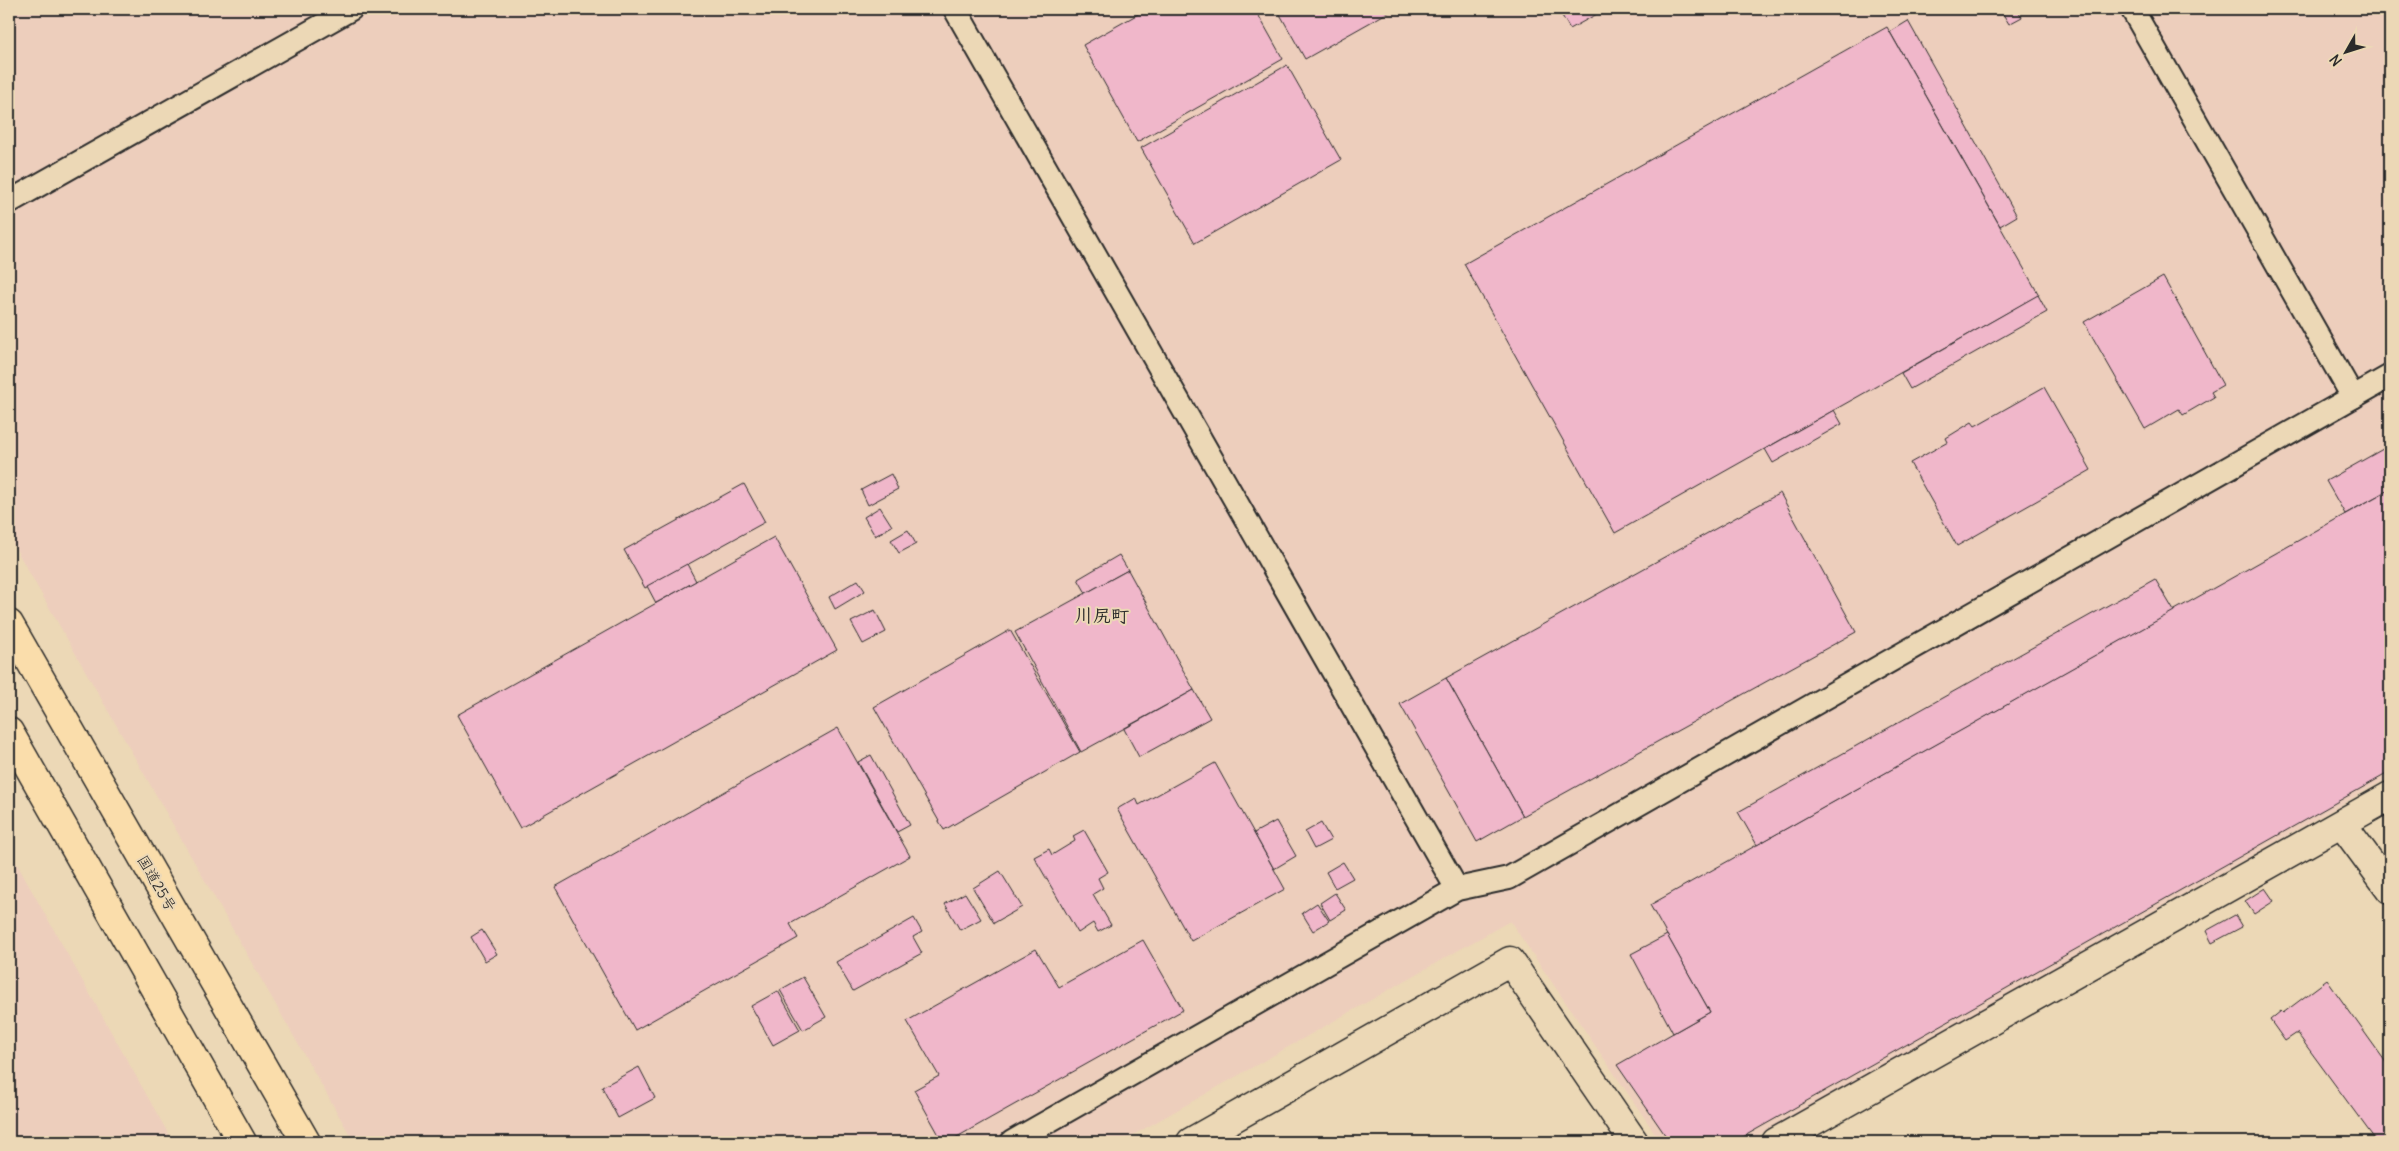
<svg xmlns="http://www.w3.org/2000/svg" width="2399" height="1151" viewBox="0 0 2399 1151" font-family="Delius,'Klee One',sans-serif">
  <rect width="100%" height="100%" fill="#ecd8b6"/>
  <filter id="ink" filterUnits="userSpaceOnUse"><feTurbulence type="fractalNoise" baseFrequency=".02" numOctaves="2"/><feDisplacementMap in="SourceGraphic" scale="10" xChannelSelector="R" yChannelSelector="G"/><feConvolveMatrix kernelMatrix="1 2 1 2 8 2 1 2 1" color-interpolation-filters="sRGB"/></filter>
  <g filter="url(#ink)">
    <!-- built -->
    <g fill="#edcebc">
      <polygon points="9,9 2390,9 2390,777 1746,1142 1661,1142 1510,921 1121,1142 354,1142 9,537"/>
      <polygon points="9,850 173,1142 9,1142"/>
    </g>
    <!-- building -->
    <g fill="#f0b7ca" stroke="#2b2b2b">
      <polygon points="1147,9 1255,9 1283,59 1137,142 1083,45"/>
      <polygon points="1277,9 1394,9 1305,59"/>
      <polygon points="1558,9 1606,9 1570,29"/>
      <polygon points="2000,9 2017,9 2022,17 2009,24"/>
      <polygon points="1908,21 2017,216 2000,226 1890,32"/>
      <polygon points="1887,27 2039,295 1615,533 1464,264"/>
      <polygon points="1287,65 1341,160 1195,243 1141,148"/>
      <polygon points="2163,277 2223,385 2211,392 2214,397 2183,415 2179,409 2145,429 2084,322"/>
      <polygon points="2038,295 2047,312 1910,389 1901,373"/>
      <polygon points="2044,387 2091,470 1957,546 1910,463 1948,442 1946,438 1972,422 1975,426"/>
      <polygon points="1834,410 1842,424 1773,463 1765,449"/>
      <polygon points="2390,445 2390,489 2345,514 2326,481"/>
      <polygon points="891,474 898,489 868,505 861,490"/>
      <polygon points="744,484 765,522 645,588 624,550"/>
      <polygon points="2390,489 2390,772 1734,1142 1670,1142 1617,1065 1710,1012 1650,905"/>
      <polygon points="1780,493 1856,632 1523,816 1446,678"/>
      <polygon points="880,507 892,526 875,536 864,517"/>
      <polygon points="908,530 916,544 899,553 891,540"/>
      <polygon points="774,537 837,650 520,828 457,715"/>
      <polygon points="1119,555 1128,570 1086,593 1078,579"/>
      <polygon points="687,564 696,581 656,603 647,586"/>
      <polygon points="1128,570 1194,690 1081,752 1015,632"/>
      <polygon points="2155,579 2174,611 1757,845 1738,812"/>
      <polygon points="858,580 865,591 835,609 829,597"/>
      <polygon points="875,610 886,632 863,644 851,622"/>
      <polygon points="1010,630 1080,752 944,830 874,707"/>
      <polygon points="1446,678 1523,816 1477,842 1400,704"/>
      <polygon points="1194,690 1210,718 1139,757 1124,729"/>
      <polygon points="838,728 910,856 790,924 798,938 635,1030 555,887"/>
      <polygon points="871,755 910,825 897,832 858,762"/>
      <polygon points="1215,763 1285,889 1191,941 1117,809 1136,798 1139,805"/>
      <polygon points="1276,821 1296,856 1274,869 1254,833"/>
      <polygon points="1321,823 1331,840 1314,849 1305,832"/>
      <polygon points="1084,830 1108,872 1098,878 1103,888 1093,894 1111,925 1098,932 1093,923 1078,933 1034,857 1049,849 1052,855 1075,841 1073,836"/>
      <polygon points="1343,862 1353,878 1335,888 1326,872"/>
      <polygon points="1000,871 1022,907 994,923 973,888"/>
      <polygon points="2265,888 2274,901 2254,914 2245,901"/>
      <polygon points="965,893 981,919 960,930 945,904"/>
      <polygon points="1335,893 1346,910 1330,920 1320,903"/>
      <polygon points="1317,903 1329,921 1313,931 1302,913"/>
      <polygon points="2235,915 2242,927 2212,943 2206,931"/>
      <polygon points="914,918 922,932 913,937 922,953 853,991 836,962"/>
      <polygon points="482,930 497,954 485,961 471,937"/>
      <polygon points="1667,935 1710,1012 1673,1033 1631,954"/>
      <polygon points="1143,940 1183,1010 948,1142 943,1142 914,1090 939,1076 907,1021 1036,949 1059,987"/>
      <polygon points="803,977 826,1017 803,1030 780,990"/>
      <polygon points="2327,980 2390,1068 2390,1142 2377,1142 2297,1033 2285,1041 2270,1020 2281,1011 2283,1013"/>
      <polygon points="778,991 800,1030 773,1045 751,1006"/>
      <polygon points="639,1067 655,1098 618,1118 602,1087"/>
    </g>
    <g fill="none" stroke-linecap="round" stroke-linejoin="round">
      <!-- service casing -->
      <g stroke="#2b2b2b" stroke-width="26">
        <g id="service">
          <polyline points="955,9 1457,889"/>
          <polyline points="2132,9 2353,397"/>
          <polyline points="9,202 351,9"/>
          <polyline points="1012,1142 1457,889 1509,878 2390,376"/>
        </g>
      </g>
      <!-- minor casing -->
      <g stroke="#2b2b2b" stroke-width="31">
        <g id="minor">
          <polyline points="2342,824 2390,889"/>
          <polyline points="1191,1142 1510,961 1634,1142"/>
          <polyline points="1776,1142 2390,796"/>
        </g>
      </g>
      <!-- trunk casing -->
      <g stroke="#2b2b2b" stroke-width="31">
        <g id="trunk">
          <polyline points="9,624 306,1142"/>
          <polyline points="9,732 242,1142"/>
        </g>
      </g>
      <!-- service -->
      <use href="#service" stroke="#ecd8b6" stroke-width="22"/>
      <!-- minor -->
      <use href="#minor" stroke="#ecd8b6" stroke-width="28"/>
      <!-- trunk -->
      <use href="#trunk" stroke="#faddab" stroke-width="28"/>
    </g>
  </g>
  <g text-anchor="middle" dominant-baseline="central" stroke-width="4" stroke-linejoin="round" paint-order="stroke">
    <!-- street labels -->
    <g font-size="15" fill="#2b2b2b" stroke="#ecd8b6">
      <text transform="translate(157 883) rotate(60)">国道25号</text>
    </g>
    <!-- quarter labels -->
    <g font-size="18" font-weight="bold" fill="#2b2b2b" stroke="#ecd8b6">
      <text x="1102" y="615">川尻町</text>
    </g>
  </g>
  <!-- margin -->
  <rect width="2399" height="1151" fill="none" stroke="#ecd8b6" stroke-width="30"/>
  <rect x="15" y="15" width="2369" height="1121" fill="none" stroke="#2b2b2b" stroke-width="2" filter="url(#ink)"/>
  <!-- north arrow -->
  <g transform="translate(2346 52) rotate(231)" stroke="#ecd8b6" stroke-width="4" paint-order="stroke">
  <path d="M0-4L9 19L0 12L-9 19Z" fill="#2b2b2b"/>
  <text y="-8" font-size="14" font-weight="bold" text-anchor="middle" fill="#2b2b2b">N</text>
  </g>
</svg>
